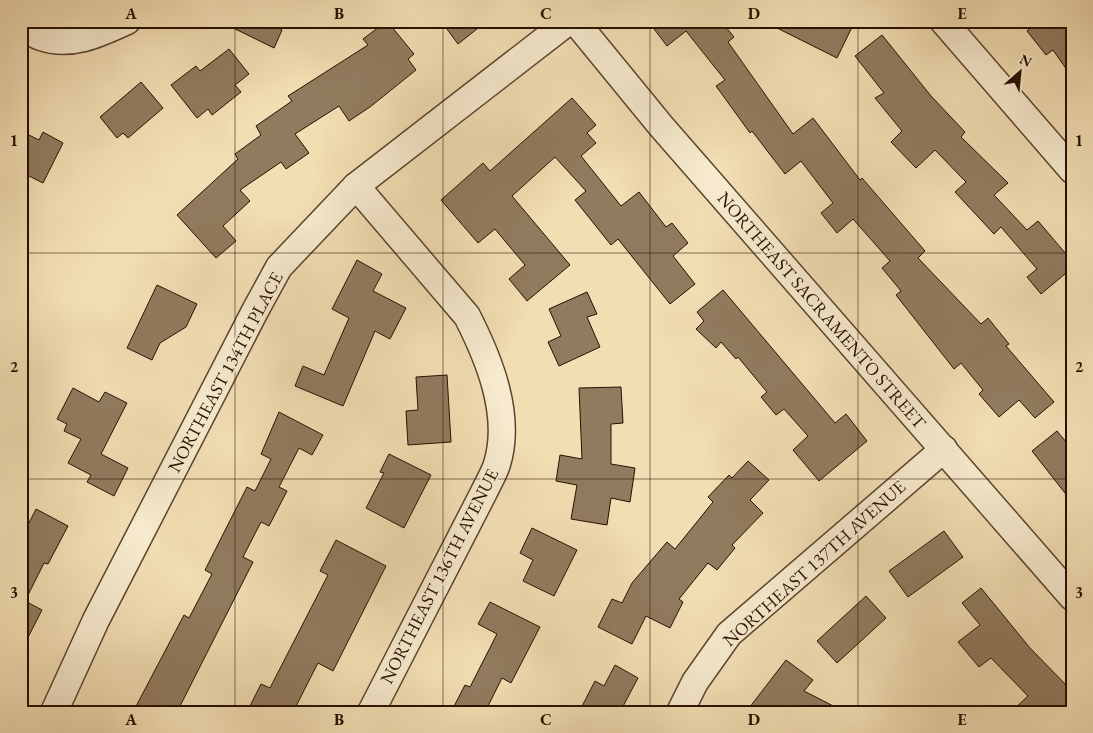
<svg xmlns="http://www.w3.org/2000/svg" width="1093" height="733" viewBox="0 0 1093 733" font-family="'EB Garamond',serif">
  <rect width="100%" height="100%" fill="#f2deb3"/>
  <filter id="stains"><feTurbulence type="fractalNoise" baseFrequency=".004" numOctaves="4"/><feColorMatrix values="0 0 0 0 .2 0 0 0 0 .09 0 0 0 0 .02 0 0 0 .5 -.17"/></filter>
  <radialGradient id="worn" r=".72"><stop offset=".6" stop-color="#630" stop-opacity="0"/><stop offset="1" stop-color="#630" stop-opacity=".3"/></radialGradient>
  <!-- building -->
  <g fill="#917b5e" stroke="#281001">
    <polygon points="219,21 265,21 282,30 274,48"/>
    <polygon points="387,21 414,54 408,59 416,70 370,107 349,121 339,106 295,134 309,153 286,169 281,162 240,190 250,201 223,226 236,241 216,258 177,215 238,159 235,154 261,135 256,126 292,101 288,96 368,45 363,39"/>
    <polygon points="441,21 487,21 458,44"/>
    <polygon points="648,21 721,21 734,37 728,42 793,134 813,118 860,180 862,178 925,251 918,258 981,324 988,318 1009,344 1006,346 1054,402 1035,418 1019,400 999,417 979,394 983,390 961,363 954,369 896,295 901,291 882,268 890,261 853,219 837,233 821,213 833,203 801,161 785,174 752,131 750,133 716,86 725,80 686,31 667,46"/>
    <polygon points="763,21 855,21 837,58"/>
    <polygon points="1039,21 1072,21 1072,77 1053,50 1046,55 1027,31"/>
    <polygon points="882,35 931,96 965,132 961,137 1008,183 994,195 1027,230 1038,221 1072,261 1072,268 1041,294 1027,277 1037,269 1001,227 994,234 955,192 966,182 935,150 916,168 891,142 902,131 875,98 884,93 855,56"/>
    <polygon points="229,49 249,74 235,85 241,92 212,115 208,109 197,118 171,85 196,66 200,71"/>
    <polygon points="141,82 163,108 128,138 123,133 117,138 100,117"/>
    <polygon points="572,98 596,125 587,133 596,143 581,156 621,206 639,192 666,227 672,223 688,243 673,256 695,284 670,304 618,239 611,245 575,200 586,191 555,157 512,196 570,265 527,301 509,279 525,265 495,229 478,243 441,200 483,163 490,171"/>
    <polygon points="21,131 39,140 43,132 63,143 43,183 21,172"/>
    <polygon points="357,260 382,274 373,291 406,308 390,339 375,331 343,406 295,386 303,366 324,375 349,318 332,309"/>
    <polygon points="157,285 197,304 186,327 160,343 152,360 127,348"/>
    <polygon points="723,290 835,423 846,414 867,441 819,481 793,450 808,436 784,409 776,415 761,397 767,392 738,357 736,359 721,342 716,348 696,329 704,321 697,312"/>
    <polygon points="587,292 597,314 587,317 600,347 559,366 548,342 561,336 549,309"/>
    <polygon points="447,375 451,442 408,445 406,411 418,410 416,377"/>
    <polygon points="621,387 623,423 611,424 611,464 635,468 630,502 611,498 607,525 571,519 577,485 556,481 560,455 582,459 579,388"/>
    <polygon points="73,388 99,402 105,392 127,403 101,454 128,468 114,496 87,482 91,475 68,463 81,439 64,431 67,424 57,419"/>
    <polygon points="279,412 323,435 312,455 299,448 279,487 287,491 269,526 261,522 243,557 253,562 177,712 133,712 184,615 189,618 212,574 205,570 247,487 255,491 271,459 261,454"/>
    <polygon points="1057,431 1072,449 1072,502 1032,451"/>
    <polygon points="389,454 431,475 404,528 366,508 384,473 380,472"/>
    <polygon points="748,461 769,480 750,500 763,513 732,545 735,548 717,570 708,563 679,599 683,602 670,628 646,616 632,644 598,627 612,599 622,603 632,583 667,542 675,549 713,502 708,497 729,475 732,478"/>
    <polygon points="36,509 68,526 48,564 44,563 25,601 42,610 21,651 21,519 29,523"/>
    <polygon points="532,528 577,550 554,596 523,581 533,560 520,553"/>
    <polygon points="944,531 963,557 908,597 889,571"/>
    <polygon points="336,540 386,566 333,671 318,663 293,712 247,712 261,684 270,688 290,649 328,575 320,571"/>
    <polygon points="981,588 1030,648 1072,691 1072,704 1063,712 1011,712 1028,696 991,658 979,667 958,642 980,625 962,603"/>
    <polygon points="866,596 886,618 837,663 817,641"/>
    <polygon points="490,602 540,627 511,683 502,678 485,712 451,712 465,685 470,687 497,634 478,624"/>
    <polygon points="786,660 813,680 804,691 845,712 746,712"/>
    <polygon points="615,665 638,678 620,712 579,712 595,681 604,686"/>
  </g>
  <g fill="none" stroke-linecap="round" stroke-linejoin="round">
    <!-- street casing -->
    <g stroke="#5a442e" stroke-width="29">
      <g id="street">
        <polyline points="575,21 661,126 1072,597"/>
        <polyline points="943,21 1072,170"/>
        <path d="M21 25C28 29 34 35 41 37 71 48 101 33 127 21"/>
        <path d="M356 186 467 316C489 359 512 415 497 464 494 474 488 483 484 492L371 712"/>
        <polyline points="54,712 96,620 255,311 279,267 356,186 569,21"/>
        <polyline points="680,712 695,682 729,634 944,449"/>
      </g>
    </g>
    <!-- street -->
    <use href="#street" stroke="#f7eace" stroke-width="26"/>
  </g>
  <!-- grid -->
  <path fill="none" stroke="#281001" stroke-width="1" stroke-opacity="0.55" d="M235 21V712M443 21V712M650 21V712M858 21V712M21 253H1072M21 479H1072"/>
  <g text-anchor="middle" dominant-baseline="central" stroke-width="4" stroke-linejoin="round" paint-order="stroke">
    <!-- street labels -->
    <g font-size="18" fill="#281001" stroke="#f7eace">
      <text transform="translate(822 310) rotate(49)">NORTHEAST SACRAMENTO STREET</text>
      <text transform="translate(225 372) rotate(-62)">NORTHEAST 134TH PLACE</text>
      <text transform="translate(814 563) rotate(-42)">NORTHEAST 137TH AVENUE</text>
      <text transform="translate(439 576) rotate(-63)">NORTHEAST 136TH AVENUE</text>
    </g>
  </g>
  <!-- margin -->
  <rect width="1093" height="733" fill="none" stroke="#f2deb3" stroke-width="55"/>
  <!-- north arrow -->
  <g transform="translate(1020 72) rotate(27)" stroke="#f7eace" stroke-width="4" paint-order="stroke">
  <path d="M0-4L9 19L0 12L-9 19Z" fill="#281001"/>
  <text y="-8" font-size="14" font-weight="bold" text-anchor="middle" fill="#281001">N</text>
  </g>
  <rect x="28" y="28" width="1038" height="678" fill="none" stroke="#281001" stroke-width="2"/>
  <g font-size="16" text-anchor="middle" font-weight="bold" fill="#281001">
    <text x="131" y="19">A</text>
    <text x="339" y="19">B</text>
    <text x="546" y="19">C</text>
    <text x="754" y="19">D</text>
    <text x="962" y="19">E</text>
    <text x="14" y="146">1</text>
    <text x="1079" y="146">1</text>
    <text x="14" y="372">2</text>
    <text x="1079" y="372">2</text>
    <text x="14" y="598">3</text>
    <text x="1079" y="598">3</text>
    <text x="131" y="725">A</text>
    <text x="339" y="725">B</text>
    <text x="546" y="725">C</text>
    <text x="754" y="725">D</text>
    <text x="962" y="725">E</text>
  </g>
  <rect width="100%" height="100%" filter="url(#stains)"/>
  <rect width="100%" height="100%" fill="url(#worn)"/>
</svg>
